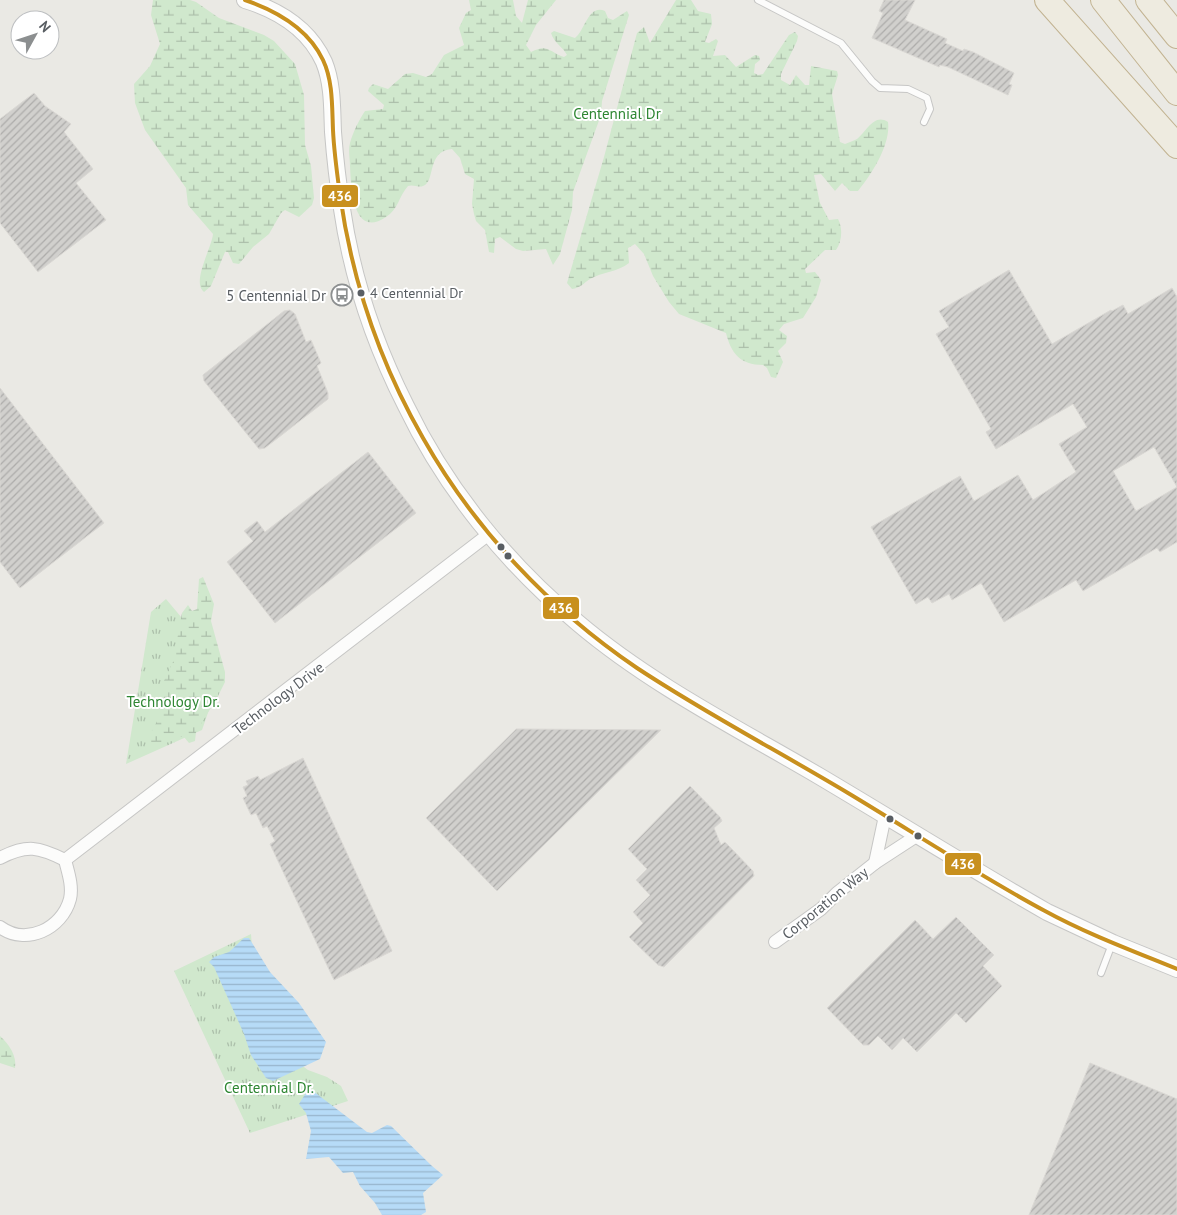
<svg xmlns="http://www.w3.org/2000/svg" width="1177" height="1215" viewBox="0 0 1177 1215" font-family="'PT Sans',sans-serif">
  <defs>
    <pattern id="grass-tufts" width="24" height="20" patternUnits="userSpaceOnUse" patternTransform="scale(1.25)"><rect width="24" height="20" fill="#d0e8cd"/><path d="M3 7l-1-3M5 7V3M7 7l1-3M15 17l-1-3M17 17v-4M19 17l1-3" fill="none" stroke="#acbfaa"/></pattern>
    <pattern id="wetland-marsh" width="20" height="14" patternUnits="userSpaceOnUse" patternTransform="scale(1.25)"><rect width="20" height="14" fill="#d0e8cd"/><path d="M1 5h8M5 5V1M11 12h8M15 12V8" fill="none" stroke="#acbfaa"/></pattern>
    <pattern id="water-rules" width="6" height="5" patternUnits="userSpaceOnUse" patternTransform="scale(1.25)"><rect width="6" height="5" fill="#b6dbf7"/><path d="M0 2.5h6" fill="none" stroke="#97b5cc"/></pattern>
    <pattern id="building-hatch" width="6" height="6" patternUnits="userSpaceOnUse" patternTransform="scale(1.25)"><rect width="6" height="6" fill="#d1d0cd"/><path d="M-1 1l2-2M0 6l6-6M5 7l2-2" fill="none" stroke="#adacaa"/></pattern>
  </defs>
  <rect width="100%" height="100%" fill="#eae9e4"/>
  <!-- grass -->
  <g fill="url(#grass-tufts)">
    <polygon points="166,599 213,655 212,701 202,730 126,764 151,612"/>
    <polygon points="251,934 253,959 293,1059 308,1070 327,1077 341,1086 348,1101 250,1133 174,971"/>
  </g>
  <!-- wetland -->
  <g fill="url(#wetland-marsh)">
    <path d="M153 0H190L196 2 219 18 264 35 274 41 295 64 304 95 305 145 311 166 314 198 312 205 299 217 285 210 281 213 269 234 253 247 239 264 233 263 228 252H225L211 286 204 292C191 283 212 247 213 234L188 205 186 188 145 130 135 103 134 84 150 66 160 44 151 15Z"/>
    <path d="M469 0H513L516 16 522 23 528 0H556L536 25 526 45 531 52C548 43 549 52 564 57L567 55C563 47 554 43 551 33L554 31 575 38C585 31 588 4 605 11L608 18 613 20 627 11 629 15 602 101 601 115 573 192 572 210 560 254 553 265 546 249 523 251 516 249 500 237 495 239 494 253 489 252 485 230 476 221 474 214 472 204 474 179 465 174 460 158 452 149C426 151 436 182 423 186 419 188 413 184 408 186 399 196 398 210 386 217 352 240 351 185 350 166 350 159 348 150 350 143 353 132 359 120 365 111L383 109 384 105 368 91 369 88 373 84 388 89 405 74 413 73 426 77 432 74 444 55 464 45 459 28 466 13 471 10Z"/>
    <path d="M676 0H691L698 11 711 14 712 24 705 42 709 43 716 39 718 41 713 56 725 55 736 67 755 55 759 56 760 60 755 64 754 73 758 75 763 74 789 35 795 32 798 36 797 41 781 74V80L790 85 796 75 805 85H809L811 66 837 71 838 75 832 94 840 142 845 144C849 142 854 141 857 139 867 131 874 113 888 122 891 144 872 174 858 191H850L842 183 835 191 821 174 814 175 820 203 829 220 838 219C843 228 842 242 836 250H825L805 269 806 273 815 272 821 280 816 297 803 318 784 324 779 330 787 336 786 343 778 351 783 362 776 378 771 377 767 368 763 365C740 365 731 353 726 333L679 314 669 302 653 276 644 254 635 244 628 248 629 263C618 272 602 272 590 279 584 283 580 288 572 289L567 283 604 157 637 33 644 27 650 43Z"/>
    <polygon points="203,577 214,604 211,621 225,672 225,682 217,698 196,732 195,741 189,743 184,737 179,736 154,749 147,740 162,712 164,699 163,683 173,662 182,613 188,605 192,611 197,609 199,579"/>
    <path d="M0 1036C9 1044 17 1056 15 1068L0 1063Z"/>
  </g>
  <!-- water -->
  <g fill="url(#water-rules)">
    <polygon points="244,938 249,938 270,972 299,1003 326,1042 320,1059 273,1081 266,1078 251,1055 244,1034 214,967 209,962 214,957 229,952"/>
    <polygon points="309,1088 367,1132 372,1133 387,1125 391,1126 432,1166 443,1175 423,1193 426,1212 421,1215 382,1215 375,1203 360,1186 353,1172 343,1173 329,1157 306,1159 311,1131 306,1113 299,1104"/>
  </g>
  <!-- building -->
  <g fill="url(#building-hatch)" stroke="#dad8d4" fill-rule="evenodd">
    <polygon points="884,0 915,0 905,20 947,39 945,43 963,51 964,49 973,52 1014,73 1009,84 1012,85 1008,95 948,67 940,65 939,67 872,38 883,13 879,11"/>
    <polygon points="34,93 45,106 71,124 64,132 93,169 76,183 106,220 38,272 0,223 0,119"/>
    <path d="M1009 270 1052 344 1111 310 1112 311 1123 305 1128 314 1172 288 1177 297V542L1160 552 1157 548 1083 591 1076 580 1004 622 981 583 952 600 949 594 932 603 928 597 916 604 871 527 960 476 974 501 1018 475 1033 500 1076 472 1059 444 1087 427 1073 404 996 449 986 432 991 429 936 334 949 327 939 311ZM1154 447 1177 487 1136 511 1113 471Z"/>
    <polygon points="290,310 295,314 306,342 311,340 321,363 317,366 328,393 328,399 265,448 259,449 204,381 203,375 284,311"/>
    <polygon points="0,388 104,523 20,588 0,562"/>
    <polygon points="368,452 416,513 275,623 227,562 253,541 244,531 257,521 265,532"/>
    <polygon points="516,729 661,730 497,891 426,818"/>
    <polygon points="303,758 392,951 334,980 270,844 275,841 267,826 263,828 256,813 251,815 243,798 247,796 243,787 248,785 246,781 258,776 260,780"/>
    <polygon points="690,786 720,817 722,821 714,828 721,845 725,842 753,871 754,876 664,967 658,965 629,937 643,923 633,912 650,895 636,880 647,869 628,849"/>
    <polygon points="956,917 994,955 983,966 1002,986 966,1023 956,1013 917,1052 903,1038 892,1050 878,1036 869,1045 863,1045 827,1008 915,920 933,939"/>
    <polygon points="1090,1063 1177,1099 1177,1215 1029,1215"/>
  </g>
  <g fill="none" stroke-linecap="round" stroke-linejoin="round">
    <!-- service casing -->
    <g stroke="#c6c6c5" stroke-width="8">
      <g id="service">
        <polyline points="758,0 841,43 872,81 880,88 908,89 927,98 930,109 924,122"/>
        <polyline points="1101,973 1112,944"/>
      </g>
    </g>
    <!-- minor casing -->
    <g stroke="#c6c6c5" stroke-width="14">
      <g id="minor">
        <path d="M0 858C27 844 39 847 65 860 68 872 73 886 70 899 62 929 26 946 0 927"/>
        <polyline points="65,860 489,534"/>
        <polyline points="875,863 885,816"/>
        <polyline points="775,942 821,909 837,893 875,863 918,835"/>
      </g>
    </g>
    <!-- tertiary casing -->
    <g stroke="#c6c6c5" stroke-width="18">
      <path id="tertiary" d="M245 0C278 10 309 29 324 62 333 84 332 109 333 132 335 158 338 184 342 209 352 277 375 345 406 406 446 489 507 564 578 623 650 684 737 728 819 776 895 821 970 868 1047 912L1113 943 1177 969"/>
    </g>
    <!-- motorway casing -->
    <g stroke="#c2b391" stroke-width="26">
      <g id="motorway">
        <polyline points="1047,0 1177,146"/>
        <polyline points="1103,0 1177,93"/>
        <polyline points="1148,0 1177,36"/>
      </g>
    </g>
    <!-- service -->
    <use href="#service" stroke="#fcfcfb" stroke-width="6"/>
    <!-- minor -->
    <use href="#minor" stroke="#fcfcfb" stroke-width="12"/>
    <!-- tertiary -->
    <use href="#tertiary" stroke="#fcfcfb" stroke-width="16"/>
    <!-- motorway -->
    <use href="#motorway" stroke="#eeebe0" stroke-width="24"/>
    <!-- bus-1 casing -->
    <g stroke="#fff" stroke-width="8">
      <path id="bus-1" d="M245 0C277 11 308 28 323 60 333 81 332 107 333 130 334 152 337 173 340 195 352 280 380 363 423 438 475 530 550 609 637 668 705 713 778 751 848 793 913 832 978 875 1045 911 1087 934 1133 951 1177 969"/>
    </g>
    <!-- bus-1 -->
    <use href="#bus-1" stroke="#c8901e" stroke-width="4"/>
  </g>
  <!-- icons -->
  <defs>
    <g id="bus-ring" transform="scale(1.125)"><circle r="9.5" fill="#fff" stroke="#8c8f90" stroke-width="1.5"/><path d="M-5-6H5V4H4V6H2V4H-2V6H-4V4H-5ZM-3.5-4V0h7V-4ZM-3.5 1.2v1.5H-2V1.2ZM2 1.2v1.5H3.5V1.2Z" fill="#8c8f90"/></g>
  </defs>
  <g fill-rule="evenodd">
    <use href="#bus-ring" x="342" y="295"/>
  </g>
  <!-- markers -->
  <g fill="#595e63" stroke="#fff" stroke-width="2">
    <circle cx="361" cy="293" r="4.5"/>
    <circle cx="501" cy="547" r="4.5"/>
    <circle cx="508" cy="556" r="4.5"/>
    <circle cx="890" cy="819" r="4.5"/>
    <circle cx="918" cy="836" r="4.5"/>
  </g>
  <g text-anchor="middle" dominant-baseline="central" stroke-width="4" stroke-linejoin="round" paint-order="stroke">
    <!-- bus labels -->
    <g font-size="14" fill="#595e63" stroke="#fff" text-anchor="start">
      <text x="370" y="293">4 Centennial Dr</text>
    </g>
    <!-- park labels -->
    <g font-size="15" fill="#2e8632" stroke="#fff">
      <text x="617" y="113">Centennial Dr</text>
      <text x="173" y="701">Technology Dr.</text>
      <text x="269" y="1087">Centennial Dr.</text>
    </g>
    <!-- poi labels -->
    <g font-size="15" fill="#595e63" stroke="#fff" text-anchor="end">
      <text x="326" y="295">5 Centennial Dr</text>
    </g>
    <!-- street labels -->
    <g font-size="15" fill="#595e63" stroke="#fff">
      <text transform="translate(278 698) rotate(-37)">Technology Drive</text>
      <text transform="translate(825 903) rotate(-39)">Corporation Way</text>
    </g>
  </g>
  <g stroke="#fff" stroke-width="2">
    <rect x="321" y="184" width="38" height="24" rx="5" fill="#c8901e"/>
    <rect x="542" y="596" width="38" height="24" rx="5" fill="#c8901e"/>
    <rect x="944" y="852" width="38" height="24" rx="5" fill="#c8901e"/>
  </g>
  <g font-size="14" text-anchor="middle" font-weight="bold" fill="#fff">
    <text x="340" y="201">436</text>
    <text x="561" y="613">436</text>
    <text x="963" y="869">436</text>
  </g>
  <!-- north arrow -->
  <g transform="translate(35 35) rotate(50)"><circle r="24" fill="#ffffff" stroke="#bdbfc1"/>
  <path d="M0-4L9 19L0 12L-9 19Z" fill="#8c8f90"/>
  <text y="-8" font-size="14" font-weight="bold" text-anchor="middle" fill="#595e63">N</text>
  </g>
</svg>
